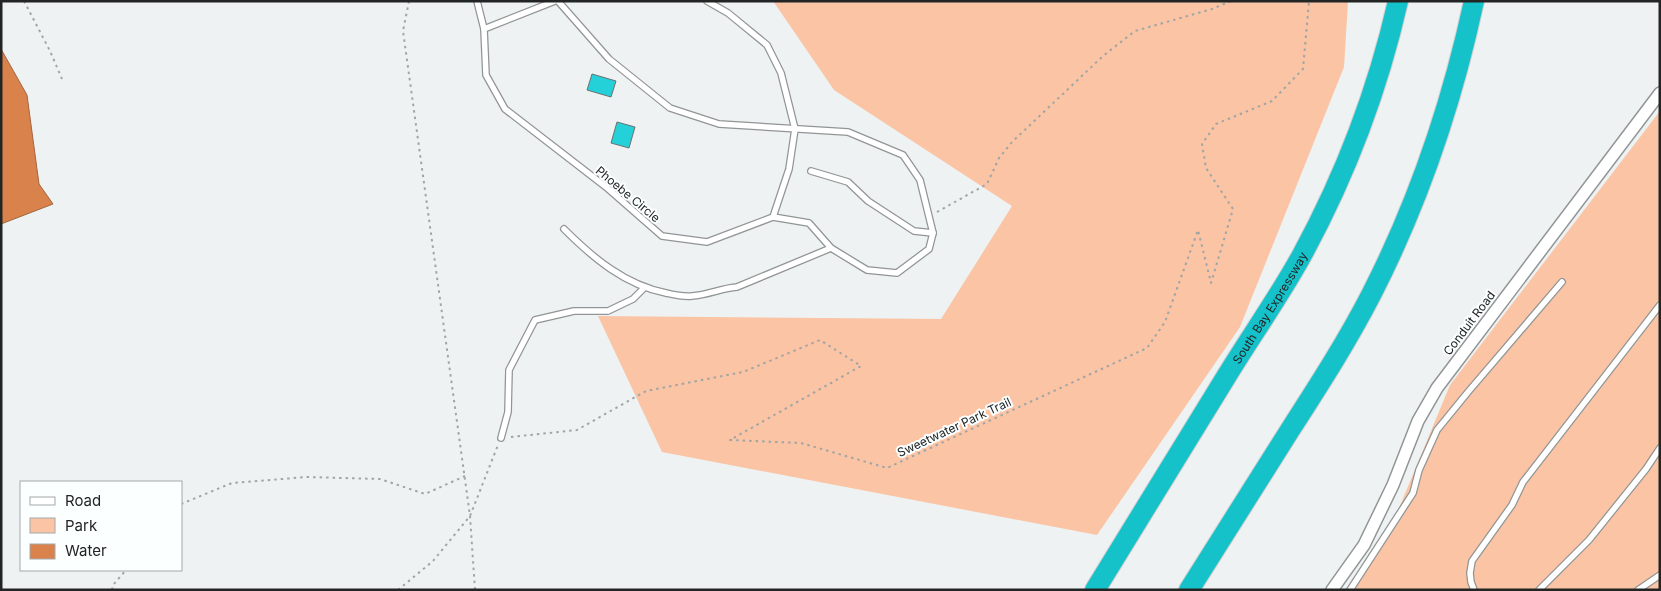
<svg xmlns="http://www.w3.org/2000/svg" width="1661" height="591" viewBox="0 0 1661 591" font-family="Inter,sans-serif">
  <rect width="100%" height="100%" fill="#eef2f2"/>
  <!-- green -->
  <g fill="#fac4a5">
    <polygon points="773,1 1348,1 1344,67 1240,327 1097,535 662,452 598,316 941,319 1012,206 834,90"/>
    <polygon points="1660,111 1660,590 1350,590 1397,513 1450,385"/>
  </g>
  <!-- water -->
  <polygon fill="#d9824c" stroke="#a26640" points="1,49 27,95 39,184 53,204 1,224"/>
  <!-- building -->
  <g fill="#25d1d9" stroke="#6c7070">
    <polygon points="592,74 616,81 611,97 587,90"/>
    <polygon points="617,122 635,127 629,148 611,143"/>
  </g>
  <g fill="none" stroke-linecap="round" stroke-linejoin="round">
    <!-- service casing -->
    <g stroke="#919595" stroke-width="8">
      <g id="service">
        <polyline points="477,1 484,29"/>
        <polyline points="555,1 484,29 486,75 505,109 606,187 662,236 707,242 773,217 809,223 831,248 867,270 897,273 929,249 933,233 920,180 903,155 848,132 719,124 670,108 609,59 558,1"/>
        <polyline points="707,1 728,13 767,45 781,73 795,129 789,169 773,217"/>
        <polyline points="811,171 848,182 868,201 914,231 933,233"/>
        <path d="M564 229C593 258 625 285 666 293 675 295 683 297 692 296 708 295 722 288 737 287L831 248"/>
        <polyline points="501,438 508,412 509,370 535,320 574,311 608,311 633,299 644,288"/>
        <polyline points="1350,590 1413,493 1419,470 1437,430 1468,392 1562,282"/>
        <polyline points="1474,590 1471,582 1470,573 1472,561 1512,505 1523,482 1660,305"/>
        <polyline points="1539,590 1589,540 1646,469 1660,448"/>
        <polyline points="1638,590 1660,575"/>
      </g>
    </g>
    <!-- minor casing -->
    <g stroke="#919595" stroke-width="14">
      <polyline id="minor" points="1332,590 1364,545 1393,485 1418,421 1437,388 1660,93"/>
    </g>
    <!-- motorway casing -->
    <g stroke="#cfcfcf" stroke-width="22">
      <g id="motorway">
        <path id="s1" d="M1095 590C1139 519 1183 448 1226 377 1251 336 1279 297 1302 255 1345 176 1378 89 1398 1"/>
        <path d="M1189 590C1223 536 1257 483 1290 430 1319 385 1348 340 1372 293 1419 201 1452 103 1474 1"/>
      </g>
    </g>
    <!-- path -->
    <g stroke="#a1a5a5" stroke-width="2" stroke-dasharray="2.5 4" stroke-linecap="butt">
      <polyline points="24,1 50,51 62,79"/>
      <polyline points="409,1 403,31 470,516 475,590"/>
      <polyline points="937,212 987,184 999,158 1012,142 1103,56 1135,31 1212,9 1231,1"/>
      <polyline points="511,437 577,430 646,391 743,372 820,340 861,366 730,440 801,443 887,468 1147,348 1165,322 1198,230 1211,283 1233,209 1206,168 1202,144 1216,124 1272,101 1303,69 1309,1"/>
      <polyline points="181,504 232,483 307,477 380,479 425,494 465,476"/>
      <polyline points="112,590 113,585 126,570"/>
      <polyline points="398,590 433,561 470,516 498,445"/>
    </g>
    <!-- service -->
    <use href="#service" stroke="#fff" stroke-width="5.5"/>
    <!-- minor -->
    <use href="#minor" stroke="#fff" stroke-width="11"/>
    <!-- motorway -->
    <use href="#motorway" stroke="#15c2ca" stroke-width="20"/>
  </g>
  <g text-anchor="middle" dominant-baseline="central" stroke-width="4" stroke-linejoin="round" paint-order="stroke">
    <!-- street labels -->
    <g font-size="12" fill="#232525" stroke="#fbffff">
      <text transform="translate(628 194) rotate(40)">Phoebe Circle</text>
      <text stroke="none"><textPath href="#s1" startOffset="332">South Bay Expressway</textPath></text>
      <text transform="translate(1469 323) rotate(-53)">Conduit Road</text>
      <text transform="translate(954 427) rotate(-25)">Sweetwater Park Trail</text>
    </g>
  </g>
  <!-- border -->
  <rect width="1661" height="591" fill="none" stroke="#232525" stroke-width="5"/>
  <!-- legend -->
  <rect x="20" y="481" width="162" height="90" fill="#fbffff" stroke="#a5a8a8"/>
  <rect x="30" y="497" width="25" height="8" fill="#ffffff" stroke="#a5a8a8"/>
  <text x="65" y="506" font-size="15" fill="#232525">Road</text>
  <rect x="30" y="518" width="25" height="15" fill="#fac4a5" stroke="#a5a8a8"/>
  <text x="65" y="531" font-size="15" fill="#232525">Park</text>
  <rect x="30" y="544" width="25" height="15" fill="#d9824c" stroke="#a5a8a8"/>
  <text x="65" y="556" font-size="15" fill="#232525">Water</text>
</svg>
